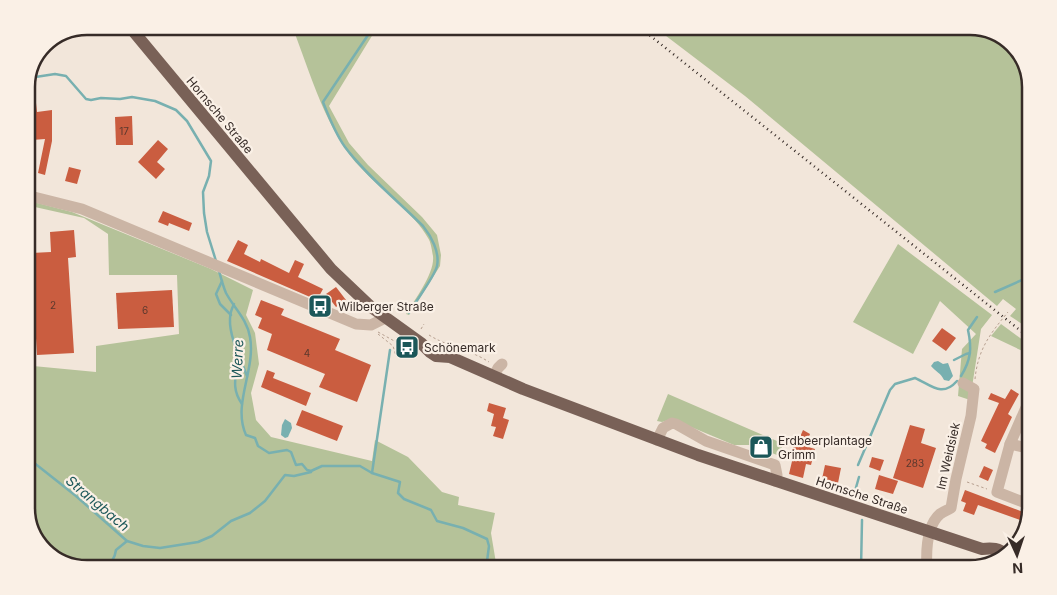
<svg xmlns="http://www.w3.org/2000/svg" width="1057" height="595" viewBox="0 0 1057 595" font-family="Inter,sans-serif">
  <rect width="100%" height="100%" fill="#f2e6da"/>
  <!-- green -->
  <g fill="#b5c299">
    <path d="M292 26H378L329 106 349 143 368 165 422 217 437 235 441 255 440 266 409 315 406 314C415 299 435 273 433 256 432 251 431 242 428 238 416 215 380 189 362 169 327 134 310 72 292 26Z"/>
    <polygon points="653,26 969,26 1000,34 1022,57 1031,84 1031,330 1010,316 1016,309 1003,299 997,306 745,96"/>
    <polygon points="26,200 72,212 211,269 253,290 246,315 255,333 259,364 251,393 256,420 271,437 372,461 375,440 408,457 442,492 459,497 458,505 495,513 491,533 497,569 88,569 57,561 35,538 30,525 33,366 96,372 96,346 179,334 177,275 109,275 108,234 84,218 26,205"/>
    <polygon points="898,244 992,315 981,329 970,400 958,396 962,349 976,334 940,301 913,354 853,322"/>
    <polygon points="1001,324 1031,346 1031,355 991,336"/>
    <polygon points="668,394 784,444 777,455 752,445 734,445 672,419 662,422 657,421"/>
  </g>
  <!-- water -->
  <g fill="#78b0b0">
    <path d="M938 361 943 364 948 363 953 376 949 381 944 380C941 373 936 372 931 366L934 362Z"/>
    <polygon points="285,419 291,423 292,428 288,437 285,438 281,435 282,425"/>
  </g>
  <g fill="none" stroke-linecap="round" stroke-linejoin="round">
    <!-- stream -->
    <g stroke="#78b0b0" stroke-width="2.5">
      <path d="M373 26 368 35 323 102C329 117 335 133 345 147 365 174 399 202 423 226 431 236 440 252 437 266 435 276 415 302 409 313"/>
      <polyline points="29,78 55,74 66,76 86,99 91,100 101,98 120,99 132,97 155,101 176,110 187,121 211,161 209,176 203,192 204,213 207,232 216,261"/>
      <path d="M219 271C221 278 223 286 226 293 234 308 247 319 250 337 256 370 232 404 246 435L255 438 258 446 269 453 287 450 291 452 296 465 302 464 307 470 311 471 322 466H360L372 473 400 482 398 493 404 499 431 510 437 521 463 528 487 539 489 546 486 569"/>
      <polyline points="222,281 216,294 220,304 231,315"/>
      <polyline points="995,292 1031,276"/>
      <path d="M234 304C232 308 230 314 230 319 229 336 241 360 247 376"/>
      <path d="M238 355C237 375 230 387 242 404"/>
      <polyline points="954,360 966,354 970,353"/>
      <path d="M961 376C971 360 972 348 968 330L977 317"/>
      <polyline points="33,462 76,496 127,541 143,546 160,548 198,542 212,536 231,521 250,513 265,501 285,475 294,476 311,472"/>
      <path d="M858 465 890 390 895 384 915 378C931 385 942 398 957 381"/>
      <polyline points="372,473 390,350"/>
      <polyline points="859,477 855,491 868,500"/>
      <path d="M104 569C111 564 115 558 116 550L127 541"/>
      <polyline points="861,569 862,520"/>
    </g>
  </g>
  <!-- building -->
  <g fill="#ca5d40">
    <polygon points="36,103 37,112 52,110 52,141 45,175 38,173 45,139 32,140 30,112 26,112 26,104"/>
    <polygon points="132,116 133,145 116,145 115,117"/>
    <polygon points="158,140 168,149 157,162 165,169 156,179 138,162"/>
    <polygon points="69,167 81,170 77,184 65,181"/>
    <polygon points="163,211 192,223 189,231 169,223 168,226 158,222"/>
    <polygon points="74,230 76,257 68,258 74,353 37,355 31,253 51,252 50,232"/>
    <polygon points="238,240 248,245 244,254 260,262 261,259 289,273 295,260 304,264 298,277 323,289 317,300 227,261"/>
    <polygon points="336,287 346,300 336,307 326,294"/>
    <polygon points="172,290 174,327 118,329 116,293"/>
    <polygon points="261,300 284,309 281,315 340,339 335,350 371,365 357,402 319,387 325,374 267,350 272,334 258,328 262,318 255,315"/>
    <polygon points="942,328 956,338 946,351 932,341"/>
    <polygon points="267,370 275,373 273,378 311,393 306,406 261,387"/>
    <polygon points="1026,375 1031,377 1031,389 1022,386"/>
    <polygon points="1011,389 1019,394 1008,414 1012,417 995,453 985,448 987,444 981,441 999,403 988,399 991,393 1005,399"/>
    <polygon points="489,403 506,408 503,418 509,420 503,439 493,436 496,427 491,426 494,414 487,411"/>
    <polygon points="302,410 343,426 337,441 296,425"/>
    <polygon points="910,425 925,429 921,443 936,448 923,488 893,478"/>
    <polygon points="803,430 810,434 805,446 815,449 811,465 806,464 803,478 789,474 793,457 791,456 794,443 797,444"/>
    <polygon points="872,457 884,460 880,471 869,467"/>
    <polygon points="825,465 841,468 838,483 822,479"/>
    <polygon points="984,466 993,470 988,481 979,477"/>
    <polygon points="879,475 898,481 893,494 875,489"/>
    <polygon points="965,490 1023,512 1020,520 978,505 974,515 963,511 966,503 961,501"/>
  </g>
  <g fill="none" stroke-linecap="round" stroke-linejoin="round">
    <!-- path -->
    <g stroke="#b69f8f" stroke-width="1" stroke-dasharray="2.5 2.5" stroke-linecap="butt">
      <polyline points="421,329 424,324"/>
      <polyline points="378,332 416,353"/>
      <polyline points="378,334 393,346 396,356"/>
      <path d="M429 335C448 347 469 349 489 362"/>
      <path d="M975 379C978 349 990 334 1008 312"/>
      <polyline points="967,482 987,489"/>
    </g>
    <!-- minor -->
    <g stroke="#cbb5a5" stroke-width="11">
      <polyline points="26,195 82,209 356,324 371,325 385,318"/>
      <polyline points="494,376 498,368 502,364"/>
      <polyline points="26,380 28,517"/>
      <polyline points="1028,403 1010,444 997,492 1031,505"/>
      <polyline points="657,440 663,428 672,423 676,424 706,441 775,465 777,475 775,481"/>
      <polyline points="1010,444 1031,449"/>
      <path d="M927 569C926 552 926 526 940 514 944 511 948 510 951 508L956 479 971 416 974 389 963 383"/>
    </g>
    <!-- major -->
    <path stroke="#796157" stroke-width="12" d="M129 26 331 269 371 307 421 343 430 352 436 356 450 357 523 389 698 455 982 549C992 548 999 548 1006 555"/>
    <!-- rail -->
    <polyline stroke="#362b27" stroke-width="2.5" stroke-dasharray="1 4" stroke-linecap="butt" points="638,26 1031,339"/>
  </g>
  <!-- icons -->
  <defs>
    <g id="bus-square" transform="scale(1.25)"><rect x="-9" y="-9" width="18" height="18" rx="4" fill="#1b5759" stroke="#faf0e6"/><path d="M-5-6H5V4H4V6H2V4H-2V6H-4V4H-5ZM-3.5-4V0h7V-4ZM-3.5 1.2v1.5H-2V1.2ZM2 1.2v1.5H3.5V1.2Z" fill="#fff"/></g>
    <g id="shop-square" transform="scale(1.25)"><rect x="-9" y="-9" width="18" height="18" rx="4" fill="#1b5759" stroke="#faf0e6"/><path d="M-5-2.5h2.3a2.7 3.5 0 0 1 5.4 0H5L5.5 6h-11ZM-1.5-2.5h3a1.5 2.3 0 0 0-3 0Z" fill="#fff"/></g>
  </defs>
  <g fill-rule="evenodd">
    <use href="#bus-square" x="320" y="306"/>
    <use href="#bus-square" x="407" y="347"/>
    <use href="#shop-square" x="761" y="447"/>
  </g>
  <g text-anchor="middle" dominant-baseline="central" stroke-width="4.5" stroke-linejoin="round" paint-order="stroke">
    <!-- number labels -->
    <g font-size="10" fill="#5b382d">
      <text x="124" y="131">17</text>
      <text x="53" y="305">2</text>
      <text x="145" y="310">6</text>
      <text x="307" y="353">4</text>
      <text x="915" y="463">283</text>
    </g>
    <!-- street labels -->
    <g font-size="12" fill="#362b27" stroke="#faf0e6">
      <text transform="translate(220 115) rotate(50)">Hornsche Straße</text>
      <text transform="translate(948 456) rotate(-77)">Im Weidsiek</text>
      <text transform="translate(862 495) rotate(18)">Hornsche Straße</text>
    </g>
    <!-- poi labels -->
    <g font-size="12" fill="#362b27" stroke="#faf0e6" text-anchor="start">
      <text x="338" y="306">Wilberger Straße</text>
      <text x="424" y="347">Schönemark</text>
      <text x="778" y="440">Erdbeerplantage<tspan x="778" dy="14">Grimm</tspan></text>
    </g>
    <!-- water labels -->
    <g font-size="14" font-style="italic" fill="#1b5759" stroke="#faf0e6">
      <text transform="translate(237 359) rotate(-87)">Werre</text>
      <text transform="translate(98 503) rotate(40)">Strangbach</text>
    </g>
  </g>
  <!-- crop -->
  <path d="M0 0H1057V595H0ZM87 35H970A52 52 0 0 1 1022 87V508A52 52 0 0 1 970 560H87A52 52 0 0 1 35 508V87A52 52 0 0 1 87 35Z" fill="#faf0e6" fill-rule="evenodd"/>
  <path fill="none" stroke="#362b27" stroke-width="2.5" d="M87 35H970A52 52 0 0 1 1022 87V508A52 52 0 0 1 970 560H87A52 52 0 0 1 35 508V87A52 52 0 0 1 87 35Z"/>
  <!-- north arrow -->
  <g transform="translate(1017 555) rotate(177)" stroke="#faf0e6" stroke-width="4" paint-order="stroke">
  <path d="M0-4L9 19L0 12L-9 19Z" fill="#362b27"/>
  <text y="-8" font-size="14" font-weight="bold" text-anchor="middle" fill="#362b27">N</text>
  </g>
</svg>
